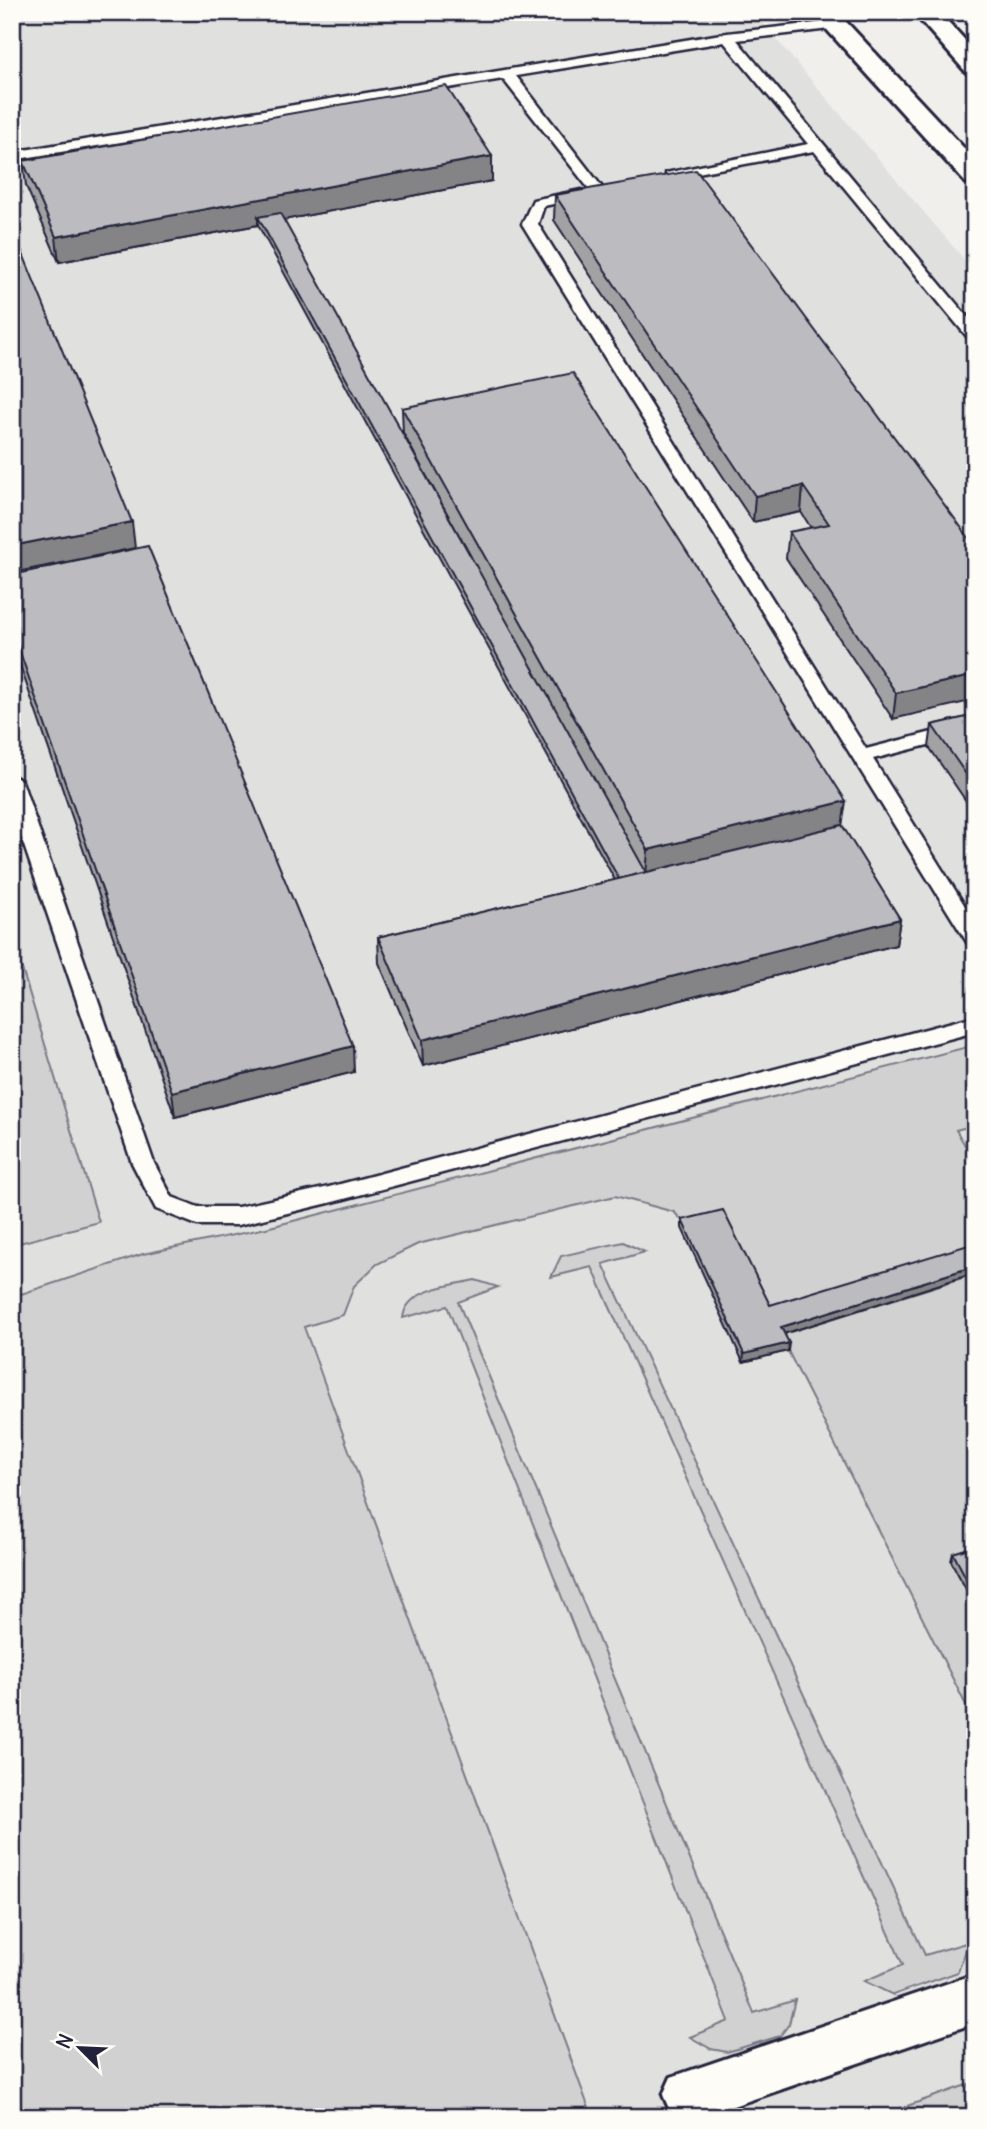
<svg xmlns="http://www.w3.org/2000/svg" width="987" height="2129" viewBox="0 0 987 2129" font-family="Delius,sans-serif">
  <rect width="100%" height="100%" fill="#f0efec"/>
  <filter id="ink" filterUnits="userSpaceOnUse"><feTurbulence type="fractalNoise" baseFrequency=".0143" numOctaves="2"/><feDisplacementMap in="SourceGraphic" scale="14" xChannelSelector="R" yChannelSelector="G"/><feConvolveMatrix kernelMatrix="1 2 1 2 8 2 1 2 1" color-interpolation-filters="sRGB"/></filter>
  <g filter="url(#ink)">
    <!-- built -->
    <polygon fill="#e0e0df" points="12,12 753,12 975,272 975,2082 876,2117 592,2117 304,1326 143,1254 12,1297"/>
    <!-- green -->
    <g fill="#d2d1d1" stroke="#7a7a86" stroke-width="2">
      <polygon points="12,936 99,1222 12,1245"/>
      <polygon points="975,1045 975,1125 956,1130 975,1162 975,1250 769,1312 674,1212 615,1196 418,1244 377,1264 354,1286 343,1315 304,1327 592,2117 12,2117 12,1297 143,1254 266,1228"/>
      <polygon points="623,1242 645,1252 603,1264 925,1955 969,1942 958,1972 893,1995 864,1981 903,1965 592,1267 551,1277 561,1256"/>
      <polygon points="975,1274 975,1723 780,1335"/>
      <path d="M475 1280 498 1287 458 1302 754 2013 795 2000 789 2024 780 2036 727 2052 711 2049 690 2037 729 2021 447 1306 403 1318C406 1288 451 1286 475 1280Z"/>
      <polygon points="975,2082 975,2117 876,2117"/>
    </g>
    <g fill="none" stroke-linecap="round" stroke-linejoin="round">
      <!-- lane casing -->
      <g stroke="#22223b" stroke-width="5">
        <g id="lane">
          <polygon points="833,21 838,22 838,28 737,40 975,326 975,341 969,339 814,151 666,179 666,173 808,144 724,42 516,76 605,191 598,195 593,194 503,79 12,160 12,152 727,33"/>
          <polygon points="581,190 586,191 586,197 544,206 538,224 866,749 975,721 975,733 873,759 975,922 975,946 968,944 522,224 533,200"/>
          <polygon points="12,775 22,781 154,1163 172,1197 198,1207 238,1207 329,1187 975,1016 975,1032 329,1203 238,1225 197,1225 156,1209 132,1163 12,810"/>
        </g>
      </g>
      <!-- street casing -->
      <g stroke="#22223b" stroke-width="6">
        <polygon id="street" points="975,1974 975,2023 701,2117 679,2117 671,2113 663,2095 671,2077"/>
      </g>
      <!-- secondary casing -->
      <g stroke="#22223b" stroke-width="6">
        <g id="secondary">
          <polygon points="811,12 837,12 975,160 975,184 965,182"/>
          <polygon points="913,12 939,12 975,51 975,75 966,72"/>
        </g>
      </g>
      <!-- lane -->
      <use href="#lane" fill="#fdfcf7" fill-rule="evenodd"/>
      <!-- street -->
      <use href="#street" fill="#fdfcf7" fill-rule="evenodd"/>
      <!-- secondary -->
      <use href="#secondary" fill="#fdfcf7" fill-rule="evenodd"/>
    </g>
    <!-- wall -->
    <g fill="#a2a2a5" stroke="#22223b" stroke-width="2">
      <polygon points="492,156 492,181 283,220 471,557 403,433 402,408 842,826 900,919 896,945 423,1066 379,963 378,937 615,880 258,225 59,262 26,186 23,161"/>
      <polygon points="555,195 975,546 893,719 786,558 789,532 811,528 801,512 753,522 554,220"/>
      <polygon points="12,575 354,1072 175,1117 12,642"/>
      <polygon points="975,715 975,799 966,801 929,747 932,725"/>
      <polygon points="682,1220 770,1305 975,1273 785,1333 788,1351 743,1362 682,1228"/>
      <polygon points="975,1546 975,1606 951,1561 953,1553"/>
    </g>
    <!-- shaded-wall -->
    <g fill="#848486" stroke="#22223b" stroke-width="2">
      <polygon points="492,156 492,181 262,224 258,217 258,225 59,262 56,237"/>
      <polygon points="803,486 801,512 753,522 755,496"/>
      <polygon points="132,522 135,548 12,573 12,546"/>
      <polygon points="975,675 975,700 893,719 896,693"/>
      <polygon points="975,778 975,799 966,801 970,780"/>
      <polygon points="846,801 842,827 646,876 648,850"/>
      <polygon points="900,919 896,945 423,1066 422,1040"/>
      <polygon points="353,1046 354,1072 175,1117 172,1092"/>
      <polygon points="975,1266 975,1273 780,1335 781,1327"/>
      <polygon points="789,1343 788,1351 743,1362 744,1354"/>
    </g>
    <!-- building -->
    <g fill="#bcbcc0" stroke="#22223b" stroke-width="2">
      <polygon points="446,86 492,156 56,237 23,161"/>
      <polygon points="696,170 975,546 975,675 896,693 789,532 829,524 803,486 755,496 555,195"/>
      <polygon points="280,213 646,872 619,879 258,217"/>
      <polygon points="12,227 132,522 12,546"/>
      <polygon points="573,373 846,801 648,850 402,408"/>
      <polygon points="148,546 353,1046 172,1092 12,629 12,575"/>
      <polygon points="975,715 975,778 970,780 932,725"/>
      <polygon points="842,825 900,919 422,1040 378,937"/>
      <polygon points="723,1210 770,1305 975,1243 975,1266 781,1327 789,1343 744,1354 682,1220"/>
      <polygon points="975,1546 975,1595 953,1553"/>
    </g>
  </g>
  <!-- margin -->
  <rect width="987" height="2129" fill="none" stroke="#fdfcf7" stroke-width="42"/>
  <rect x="21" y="21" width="945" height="2087" fill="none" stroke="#22223b" stroke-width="2.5" filter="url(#ink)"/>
  <!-- north arrow -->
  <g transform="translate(80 2048) rotate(294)" stroke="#fdfcf7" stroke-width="5" paint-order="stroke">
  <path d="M0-5L12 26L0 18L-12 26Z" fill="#22223b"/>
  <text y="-10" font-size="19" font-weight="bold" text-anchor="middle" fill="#22223b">N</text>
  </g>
</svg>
